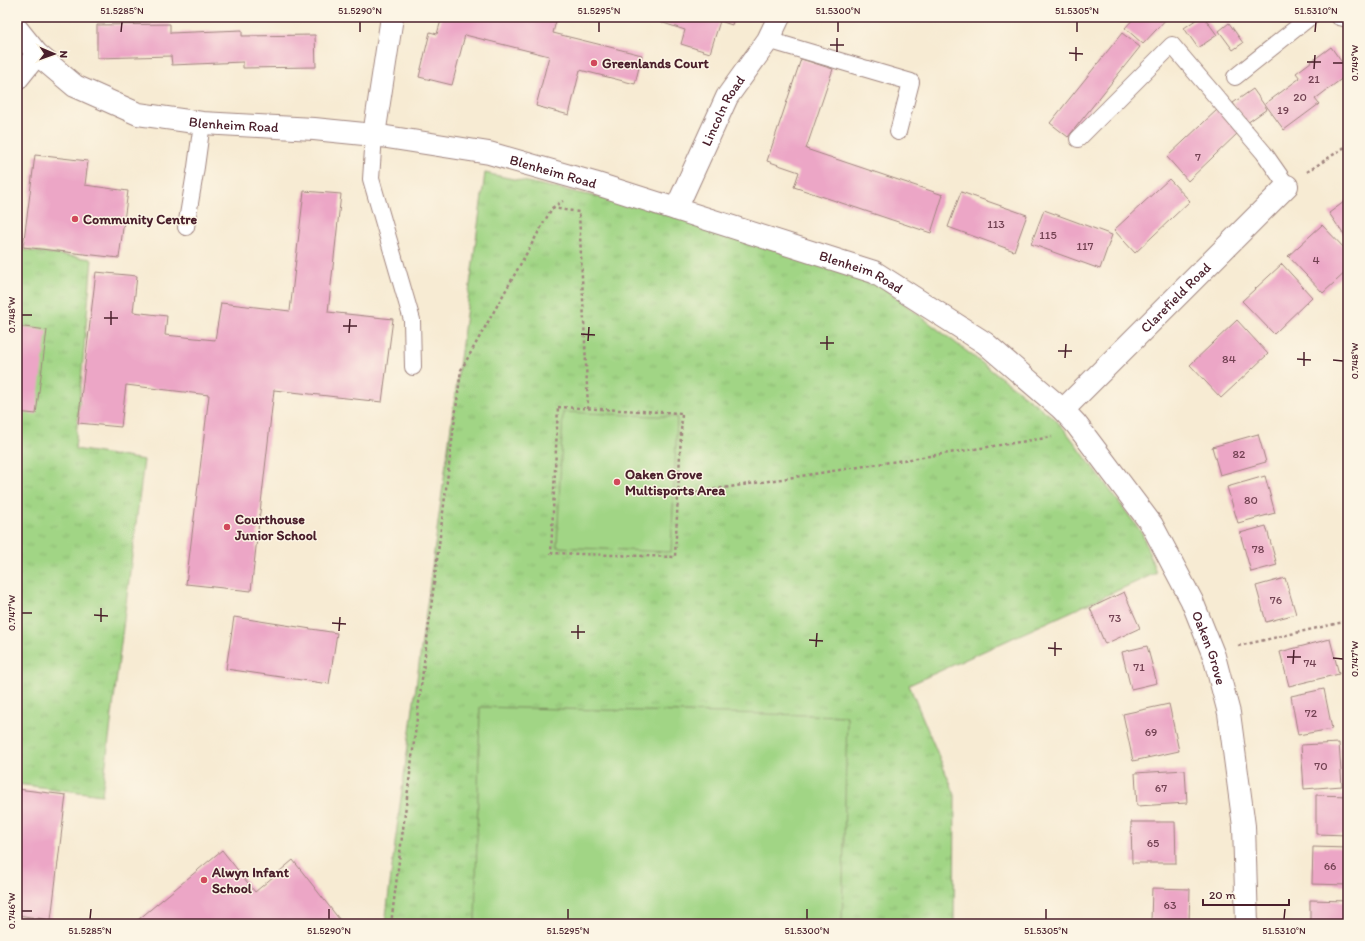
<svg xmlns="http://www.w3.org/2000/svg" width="1365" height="941" viewBox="0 0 1365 941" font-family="Itim,sans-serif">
  <defs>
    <pattern id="grass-tufts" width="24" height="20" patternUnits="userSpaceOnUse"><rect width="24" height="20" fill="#a1d585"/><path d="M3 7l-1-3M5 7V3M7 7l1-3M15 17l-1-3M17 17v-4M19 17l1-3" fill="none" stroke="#8cb673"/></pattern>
  </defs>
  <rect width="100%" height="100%" fill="#fcf5e5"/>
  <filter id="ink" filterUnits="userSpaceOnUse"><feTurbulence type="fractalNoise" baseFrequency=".025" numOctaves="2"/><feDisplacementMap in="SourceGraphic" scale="8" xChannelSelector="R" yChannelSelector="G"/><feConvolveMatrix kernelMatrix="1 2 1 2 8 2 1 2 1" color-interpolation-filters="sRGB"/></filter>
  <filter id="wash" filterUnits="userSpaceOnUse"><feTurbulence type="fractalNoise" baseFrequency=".012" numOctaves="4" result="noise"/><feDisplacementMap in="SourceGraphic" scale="16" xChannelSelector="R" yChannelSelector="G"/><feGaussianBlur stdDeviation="0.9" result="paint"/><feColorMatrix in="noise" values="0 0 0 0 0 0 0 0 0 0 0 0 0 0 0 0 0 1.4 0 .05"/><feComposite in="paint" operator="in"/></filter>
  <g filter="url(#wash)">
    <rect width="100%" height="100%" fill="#f7ebd3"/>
    <!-- grass -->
    <g fill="url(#grass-tufts)" stroke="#767a58">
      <polygon points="485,173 645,207 872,279 1054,418 1065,430 1142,533 1156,573 909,685 955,795 954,924 385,924 396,835"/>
      <polygon points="17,249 92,259 75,449 144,460 102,795 17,784"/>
    </g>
    <!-- pitch -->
    <g fill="#a1d585" stroke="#767a58">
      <polygon points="563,412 677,417 671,552 557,547"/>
      <polygon points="480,707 847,716 842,924 475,924"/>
    </g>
    <g id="blocks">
      <!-- building -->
      <g fill="#eca6c6">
        <polygon points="442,17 541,17 556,21 553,33 642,55 635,84 580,70 569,115 536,106 549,56 465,35 452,85 419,77 430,32 437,34"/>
        <polygon points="652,17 734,17 732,25 720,21 710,53 681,44 685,30 651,19"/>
        <polygon points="1135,17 1168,17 1143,44 1125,28"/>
        <polygon points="1200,17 1204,17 1217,35 1198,48 1184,28"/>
        <polygon points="1229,23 1243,43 1233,50 1219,31"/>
        <polygon points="170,24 170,33 242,30 242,36 315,35 316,67 243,68 243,62 172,65 171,56 97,58 97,25"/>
        <polygon points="1122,33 1140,47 1068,137 1050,123"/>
        <polygon points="1331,47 1348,71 1348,74 1315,99 1319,104 1284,130 1265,104 1300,78 1296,73"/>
        <polygon points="801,59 833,69 806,149 943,195 931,233 794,187 799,172 767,161"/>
        <polygon points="1253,89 1267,109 1247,123 1233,103"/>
        <polygon points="1219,108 1240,131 1188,181 1167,157"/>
        <polygon points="35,155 88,161 85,185 128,191 119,258 23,247"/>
        <polygon points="1169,179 1190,201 1135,253 1114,230"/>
        <polygon points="304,191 341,194 328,312 393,319 382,402 274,390 251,591 186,584 209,395 126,385 121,427 78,423 96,272 137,276 133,312 167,316 165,335 215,340 221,303 290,311"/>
        <polygon points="961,192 1027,215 1014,251 948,227"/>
        <polygon points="1348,199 1348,241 1329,213"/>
        <polygon points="1044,210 1112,235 1100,269 1031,244"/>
        <polygon points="1322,225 1348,252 1348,270 1323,293 1288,256"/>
        <polygon points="1282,264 1312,297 1274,334 1242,301"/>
        <polygon points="1237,320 1268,354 1221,398 1190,365"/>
        <polygon points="17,326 47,330 36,414 17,412"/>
        <polygon points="1258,434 1266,462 1220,475 1212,447"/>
        <polygon points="1265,476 1275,513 1238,523 1227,487"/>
        <polygon points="1266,526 1277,565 1251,572 1240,533"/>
        <polygon points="1285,578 1296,614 1266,622 1256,586"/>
        <polygon points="1124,592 1140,628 1105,644 1090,608"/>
        <polygon points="234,617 337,633 329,684 226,669"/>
        <polygon points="1330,639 1339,674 1289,686 1280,652"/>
        <polygon points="1147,646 1157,683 1131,689 1122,652"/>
        <polygon points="1324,689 1332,729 1298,735 1291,696"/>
        <polygon points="1169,704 1179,751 1133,761 1123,714"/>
        <polygon points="1339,743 1342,786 1304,789 1301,745"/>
        <polygon points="1185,770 1187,803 1137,806 1135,773"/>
        <polygon points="17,789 66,795 51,920 17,915"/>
        <polygon points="1316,795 1348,796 1348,835 1316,834"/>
        <polygon points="1131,822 1175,822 1176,863 1132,863"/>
        <polygon points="1313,847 1348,848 1348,885 1312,884"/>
        <polygon points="222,850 255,892 293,860 343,924 133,924"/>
        <polygon points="1152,888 1190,889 1189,922 1151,921"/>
        <polygon points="1310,900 1348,901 1348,924 1310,924"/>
      </g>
    </g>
  </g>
  <g filter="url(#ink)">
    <use href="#blocks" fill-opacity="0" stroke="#a0857f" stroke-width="1"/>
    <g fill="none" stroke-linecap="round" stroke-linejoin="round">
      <!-- lane casing -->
      <g stroke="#a0857f" stroke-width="18">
        <g id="lane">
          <polyline points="1339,17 1348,19"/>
          <polyline points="768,40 911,82 898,132"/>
          <polyline points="1235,77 1310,17"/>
          <polyline points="374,135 371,179 412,320 413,367"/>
          <polyline points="1078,139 1172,45 1264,153 1287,186"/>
          <polyline points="186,227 196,167 202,123"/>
        </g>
      </g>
      <!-- street casing -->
      <g stroke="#a0857f" stroke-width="24">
        <g id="street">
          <path id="s1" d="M17 29 37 54 75 86 138 114 202 123 314 129 374 135 489 153 594 183 874 272 985 343 1063 410 1076 424 1152 525 1192 601 1214 656 1229 713 1244 826 1247 924"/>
          <polyline points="17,79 37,54"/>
          <polyline points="374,135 392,17"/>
          <path id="s2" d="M676 209 727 97 768 40 779 17"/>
          <path id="s3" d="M1063 410 1287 186"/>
        </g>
      </g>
      <!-- path -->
      <g stroke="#a0857f" stroke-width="2.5" stroke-dasharray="3 3" stroke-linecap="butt">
        <polyline points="1307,172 1348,145"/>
        <polyline points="552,208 563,201"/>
        <polygon points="558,407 682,413 675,557 551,553"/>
        <polyline points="678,495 1052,437"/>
        <polyline points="1238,646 1348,621"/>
        <polyline points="391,924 461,370 552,208 579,212 588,408"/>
      </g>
      <!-- lane -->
      <use href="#lane" stroke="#fff" stroke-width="16"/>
      <!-- street -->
      <use href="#street" stroke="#fff" stroke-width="22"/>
    </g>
  </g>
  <!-- ticks -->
  <path fill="none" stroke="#4a1f2b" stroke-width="1.5" d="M121 32 122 22M360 32V22M599 32V22M838 32V22M1077 32V22M1315 32 1316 22M830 45H844M837 52V38M1069 53 1083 54M1076 61V47M1307 62H1321M1333 63H1343M1314 69 1315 55M22 315H32M104 318H118M111 325V311M343 326H357M349 333 350 319M581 334 595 335M588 341 589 327M820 343H834M827 350V336M1058 351H1072M1065 358 1066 344M1297 359 1311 360M1333 360 1343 361M1304 366V352M22 613H32M94 615 108 616M101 622V608M332 623 346 624M339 631 340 617M571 632H585M578 639V625M809 640 823 641M816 647 817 633M1048 648 1062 649M1055 656V642M1287 657H1301M1333 658 1343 659M1293 664 1294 650M22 911H32M90 919 91 909M329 919V909M568 919V909M807 919V909M1046 919V909M1284 919 1285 909"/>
  <!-- markers -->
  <g fill="#d1495b" stroke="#fcf5e5" stroke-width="1.5">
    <circle cx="594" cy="63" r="4"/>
    <circle cx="75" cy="219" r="4"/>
    <circle cx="617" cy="482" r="4"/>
    <circle cx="227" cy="527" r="4"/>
    <circle cx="204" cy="880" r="4"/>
  </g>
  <g text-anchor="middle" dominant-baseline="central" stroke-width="3" stroke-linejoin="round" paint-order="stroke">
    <!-- number labels -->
    <g font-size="12" fill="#724152">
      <text x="1314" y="79">21</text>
      <text x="1300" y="97">20</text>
      <text x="1283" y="110">19</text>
      <text x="1198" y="157">7</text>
      <text x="996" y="224">113</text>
      <text x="1048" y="235">115</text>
      <text x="1085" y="246">117</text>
      <text x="1316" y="260">4</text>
      <text x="1229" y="359">84</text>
      <text x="1239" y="454">82</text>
      <text x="1251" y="500">80</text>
      <text x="1258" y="549">78</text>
      <text x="1276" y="600">76</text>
      <text x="1115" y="618">73</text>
      <text x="1310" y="663">74</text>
      <text x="1139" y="667">71</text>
      <text x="1311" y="713">72</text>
      <text x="1151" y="732">69</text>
      <text x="1321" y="766">70</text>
      <text x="1161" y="788">67</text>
      <text x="1153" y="843">65</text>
      <text x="1330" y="866">66</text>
      <text x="1170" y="905">63</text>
    </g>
    <!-- poi labels -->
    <g font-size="14" font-weight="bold" fill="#4a1f2b" stroke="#fcf5e5" text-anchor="start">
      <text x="602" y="63">Greenlands Court</text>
      <text x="83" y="219">Community Centre</text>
      <text x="625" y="474">Oaken Grove<tspan x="625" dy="16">Multisports Area</tspan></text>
      <text x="235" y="519">Courthouse<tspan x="235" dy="16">Junior School</tspan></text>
      <text x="212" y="872">Alwyn Infant<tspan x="212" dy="16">School</tspan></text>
    </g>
    <!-- street labels -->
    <g font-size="14" fill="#4a1f2b" stroke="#fcf5e5">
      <text stroke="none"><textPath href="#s2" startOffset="109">Lincoln Road</textPath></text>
      <text stroke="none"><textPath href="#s1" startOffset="247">Blenheim Road</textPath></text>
      <text stroke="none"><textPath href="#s1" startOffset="571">Blenheim Road</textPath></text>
      <text stroke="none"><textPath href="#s1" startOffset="895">Blenheim Road</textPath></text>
      <text stroke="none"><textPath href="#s3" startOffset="159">Clarefield Road</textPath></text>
      <text stroke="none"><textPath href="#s1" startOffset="1423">Oaken Grove</textPath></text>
    </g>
  </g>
  <!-- margin -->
  <rect width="1365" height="941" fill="none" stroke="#fcf5e5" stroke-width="44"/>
  <!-- north arrow -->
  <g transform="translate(54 54) rotate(92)" stroke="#fcf5e5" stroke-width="3" paint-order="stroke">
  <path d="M0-3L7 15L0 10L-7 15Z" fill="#4a1f2b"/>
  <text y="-6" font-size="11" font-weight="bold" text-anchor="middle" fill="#4a1f2b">N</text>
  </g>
  <!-- scale -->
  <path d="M1203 899v6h86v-6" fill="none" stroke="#4a1f2b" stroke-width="2"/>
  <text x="1209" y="899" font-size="12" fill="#4a1f2b" stroke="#fcf5e5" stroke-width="3" paint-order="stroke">20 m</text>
  <rect x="22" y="22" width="1321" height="897" fill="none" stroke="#4a1f2b" stroke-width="1.5"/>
  <g font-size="10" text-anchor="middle" fill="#4a1f2b">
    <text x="122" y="14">51.5285°N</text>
    <text x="360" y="14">51.5290°N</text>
    <text x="599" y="14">51.5295°N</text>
    <text x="838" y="14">51.5300°N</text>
    <text x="1077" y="14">51.5305°N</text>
    <text x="1316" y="14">51.5310°N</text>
    <text transform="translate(1354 63) rotate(-90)" y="4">0.749°W</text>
    <text transform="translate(11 315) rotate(-90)" y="4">0.748°W</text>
    <text transform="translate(1354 361) rotate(-90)" y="4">0.748°W</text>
    <text transform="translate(11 613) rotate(-90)" y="4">0.747°W</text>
    <text transform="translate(1354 659) rotate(-90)" y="4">0.747°W</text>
    <text transform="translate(11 911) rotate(-90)" y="4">0.746°W</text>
    <text x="90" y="934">51.5285°N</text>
    <text x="329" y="934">51.5290°N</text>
    <text x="568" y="934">51.5295°N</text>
    <text x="807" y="934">51.5300°N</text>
    <text x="1046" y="934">51.5305°N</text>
    <text x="1284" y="934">51.5310°N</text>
  </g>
</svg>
